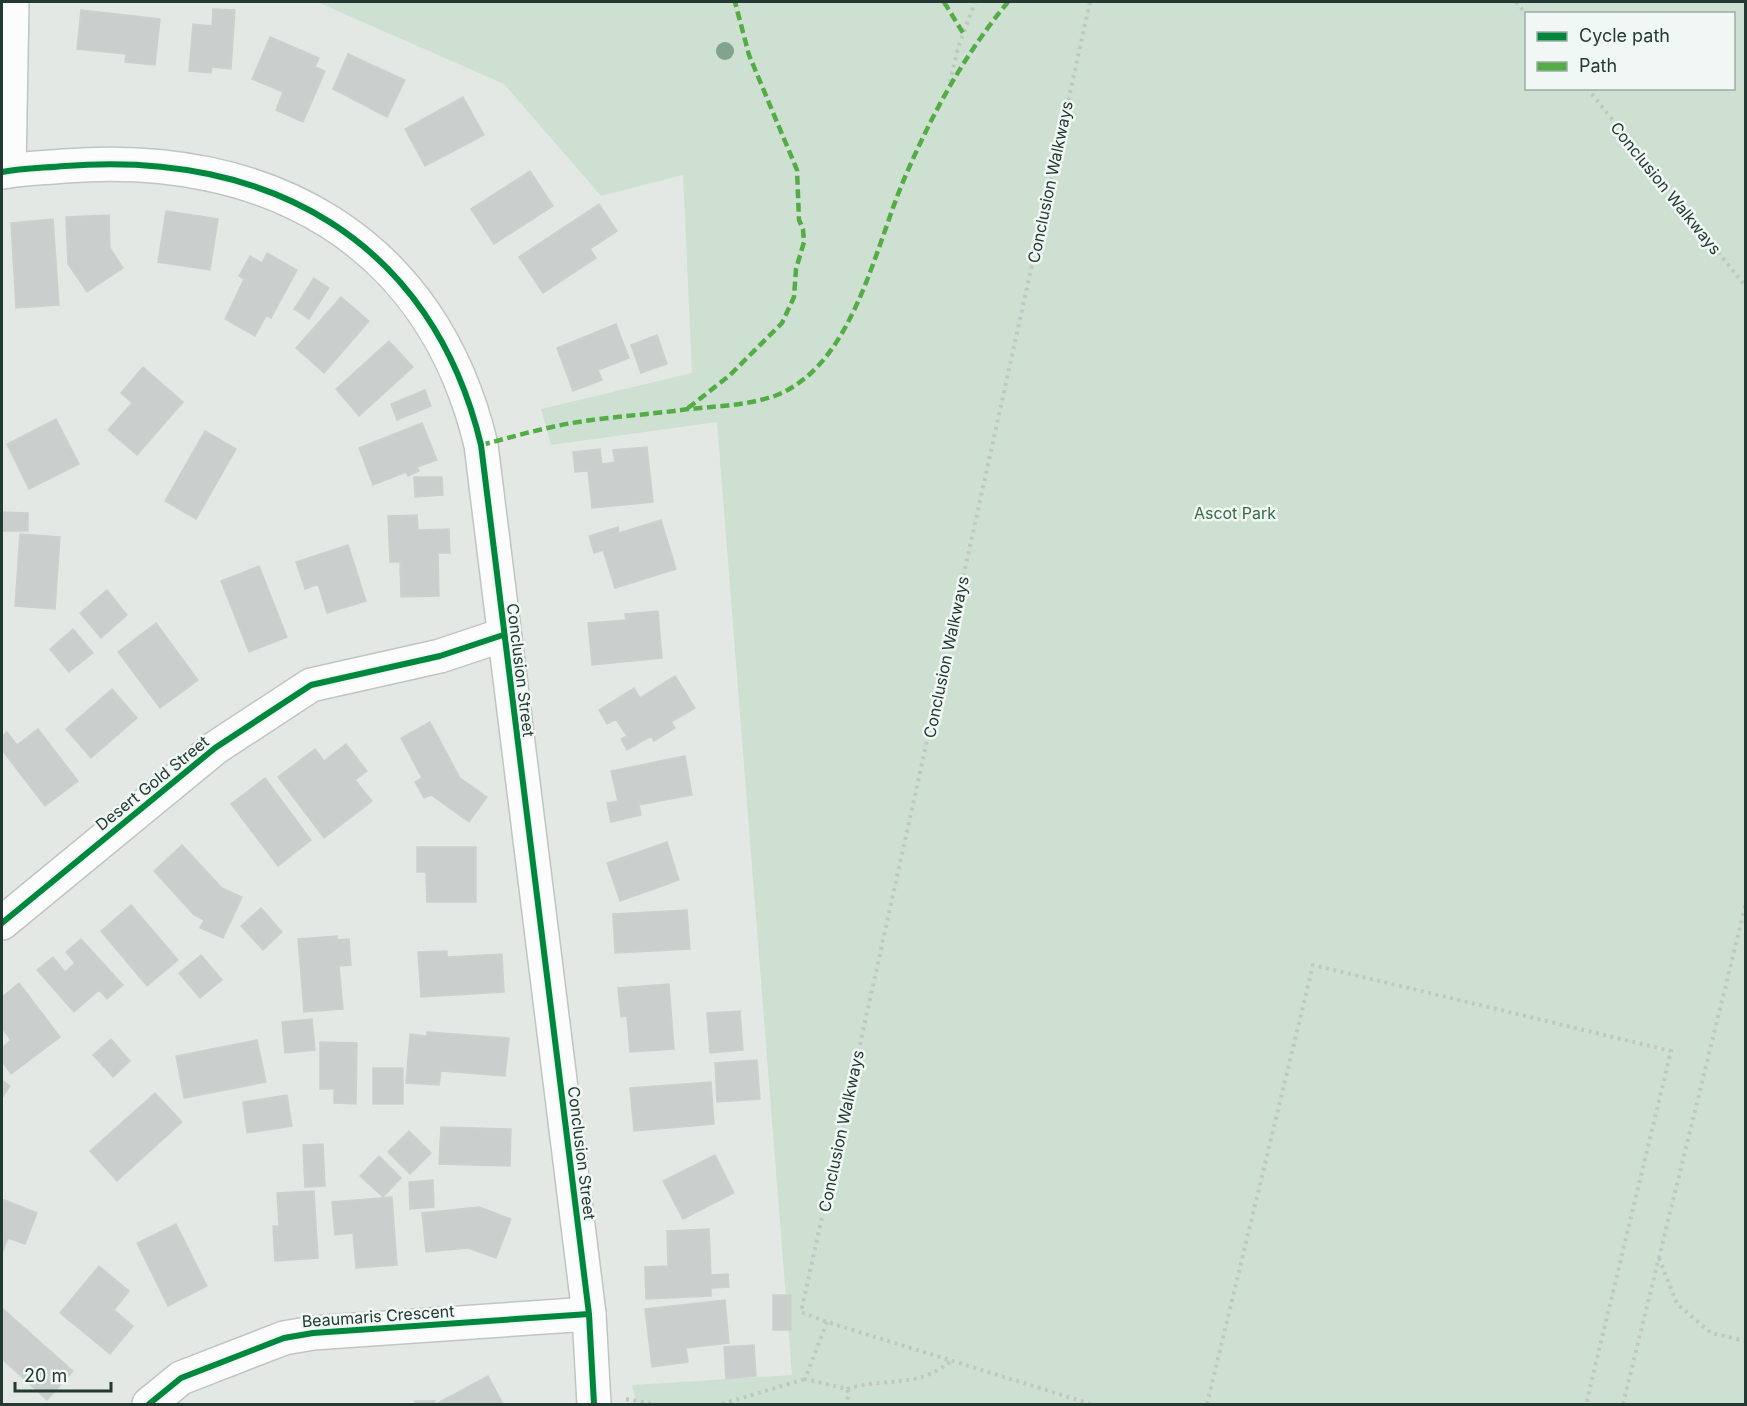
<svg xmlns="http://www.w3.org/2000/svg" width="1747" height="1406" font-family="Inter,sans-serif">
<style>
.green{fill:#cee0d2;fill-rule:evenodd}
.building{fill:#cacfcd;stroke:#ccd1ce;stroke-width:1.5}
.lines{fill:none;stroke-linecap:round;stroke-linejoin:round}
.street-casing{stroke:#c0c5c2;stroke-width:36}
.secondary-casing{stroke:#bfc5c2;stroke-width:36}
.path{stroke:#c0c8c4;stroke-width:4;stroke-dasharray:3 4.5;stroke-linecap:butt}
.street{stroke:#fbfcfb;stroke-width:33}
.secondary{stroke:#fbfcfb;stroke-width:33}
.quiet{stroke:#53ac45;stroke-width:4.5;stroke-dasharray:9 4.5;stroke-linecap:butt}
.cycleway-casing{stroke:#f1f7f4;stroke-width:10}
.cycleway{stroke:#00873e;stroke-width:6}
.tree{fill:#82a38d}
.labels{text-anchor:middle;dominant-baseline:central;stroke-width:5;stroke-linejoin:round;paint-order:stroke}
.street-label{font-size:16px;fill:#233932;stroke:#f1f7f4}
.park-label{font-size:16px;fill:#326b45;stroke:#f1f7f4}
</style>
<rect width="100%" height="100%" fill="#e3e8e5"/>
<path class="green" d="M317 2H1745V1404H637L632 1385 792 1375 717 422 551 445 541 409 692 373 683 175 601 196 504 84ZM1526 14H1734V88H1526Z"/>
<path class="building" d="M213 9 235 10 231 69 212 67 211 73 189 71 193 24 212 26Z
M81 10 160 19 155 65 125 62 126 54 77 49Z
M270 37 319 58 315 67 325 71 303 122 276 110 283 92 252 79Z
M348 54 405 80 387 117 333 89Z
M463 97 484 135 425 166 405 129Z
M530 171 553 206 494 244 471 209Z
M599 204 617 231 590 249 596 258 543 293 519 257Z
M166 211 218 219 210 270 158 262Z
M109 215 110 248 123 268 87 292 68 264 66 217Z
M53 219 59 305 16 308 11 223Z
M267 253 297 270 271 318 266 316 255 336 225 319 244 279 239 276 250 256 262 263Z
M314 278 329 288 309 319 294 309Z
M341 297 369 321 324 373 296 348Z
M616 324 629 358 598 370 602 380 573 391 557 348Z
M657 335 667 364 641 373 631 345Z
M389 341 413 367 359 416 336 389Z
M143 367 183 402 137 455 108 430 132 403 121 393Z
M425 390 431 406 397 420 391 404Z
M56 419 79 464 29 489 7 444Z
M422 423 437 460 417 467 419 471 408 476 406 472 373 485 359 448Z
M205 431 236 449 196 519 165 501Z
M647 447 653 502 592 508 588 471 575 472 573 452 600 449 602 464 615 462 613 450Z
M414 477H442L443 495 415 497Z
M2 512 28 513V531H2Z
M417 515 418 530 449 529 450 553H438L439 596 401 597 400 562H390L388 516Z
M661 520 676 569 615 588 603 550 594 553 589 536 618 527 619 533Z
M20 534 60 537 55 609 15 606Z
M348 545 366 601 327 613 318 584 305 589 296 562Z
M259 566 287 637 249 652 221 581Z
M107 590 127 615 101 638 80 613Z
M658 611 662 658 592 665 588 623 626 620 625 614Z
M156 623 198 680 160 708 118 652Z
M73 629 93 653 69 672 50 649Z
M675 676 695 708 671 722 675 728 654 741 651 736 627 750 621 739 627 736 616 719 607 724 599 710 634 688 640 698Z
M112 689 137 718 91 758 66 729Z
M430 722 460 778 487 797 469 822 431 795 424 798 415 782 422 778 401 738Z
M38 729 78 781 45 806 2 750V736L7 732 17 745Z
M346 744 367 771 355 780 372 801 324 838 278 777 315 749 324 761Z
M685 756 692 795 639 805 641 815 611 822 607 803 618 801 611 771Z
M265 778 311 840 278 866 231 804Z
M667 842 679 880 620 901 607 863Z
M182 845 222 888 242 897 223 938 200 928 204 920 194 915 154 871Z
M417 847H476V902H427L426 872H417Z
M131 905 178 960 147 986 101 931Z
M261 908 282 932 263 950 241 926Z
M687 910 690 949 615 953 613 914Z
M337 936V940L349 939 351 965 339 966 343 1009 304 1012 298 939Z
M81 939 123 985 107 999 99 990 74 1012 37 970 53 957 65 972 75 963 66 952Z
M447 951V957L502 954 504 992 421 997 418 952Z
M201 955 222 980 200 998 179 973Z
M19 983 60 1037 11 1074 2 1061V1048L11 1040 2 1028V997Z
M669 984 674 1049 630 1052 627 1016 621 1017 618 988Z
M740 1011 743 1050 710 1053 707 1013Z
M312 1019 315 1050 285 1053 282 1022Z
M427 1032 509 1038 505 1076 441 1071 439 1085 406 1083 410 1034 427 1036Z
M111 1039 130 1061 113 1077 93 1055Z
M257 1040 266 1082 184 1098 176 1056Z
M320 1042 357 1043 356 1104 334 1103V1089H320Z
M757 1060 760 1099 717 1102 715 1063Z
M373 1068H403V1104H373Z
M2 1080 10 1086 2 1098Z
M711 1082 714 1124 634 1131 630 1088Z
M155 1093 182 1122 117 1181 90 1151Z
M287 1095 292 1126 247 1133 243 1102Z
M441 1127 511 1129 510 1166 439 1164Z
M409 1131 431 1153 410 1174 388 1152Z
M323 1144 325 1186 305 1187 303 1145Z
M715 1155 734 1193 683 1219 663 1181Z
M379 1156 401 1178 383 1197 360 1176Z
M433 1180 434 1207 410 1209 409 1182Z
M314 1191 318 1258 275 1261 273 1226H279L277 1193Z
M392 1197 397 1265 356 1268 353 1233 335 1235 332 1202Z
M2 1199 37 1213 25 1244 8 1238 2 1254Z
M479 1207 511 1219 496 1258 468 1248 426 1252 422 1213Z
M176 1224 207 1286 168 1306 137 1243Z
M709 1229 711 1275 728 1274 729 1287 711 1288V1296L646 1299 645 1267 668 1266 667 1231Z
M99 1266 129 1291 114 1310 133 1326 110 1354 60 1313Z
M773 1295H791V1330H773Z
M725 1300 729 1343 686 1348 688 1362 652 1367 645 1309Z
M2 1308 73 1371 47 1400 2 1359Z
M754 1345 756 1376 726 1379 724 1347Z
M488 1376 503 1404H436Z
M415 1401H435V1404H415Z"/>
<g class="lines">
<g class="street-casing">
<path id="street" d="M9 171 12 2
M2 923 215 748 311 685 440 656 503 635
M149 1404 181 1378 284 1338 313 1333 589 1314"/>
</g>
<g class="secondary-casing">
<path id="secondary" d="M2 172C22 168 44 168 65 166 268 150 432 240 481 445L589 1314 594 1404"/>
</g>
<path class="path" d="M1090 2 801 1312 827 1322 1091 1404
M1516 2 1526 14
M950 82 958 48 975 2
M1587 88 1746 287
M1659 1258 1677 1304 1711 1333 1746 1341
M827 1322 805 1379 847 1389 849 1394 846 1404
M847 1389C885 1377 918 1389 951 1361
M626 1399 654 1404
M722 1404 805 1379
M1207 1404 1313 965 1671 1051 1586 1404
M1623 1404 1746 903"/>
<use href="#street" class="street"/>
<use href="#secondary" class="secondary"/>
<path class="quiet" d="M944 2 963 33
M688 408 729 376 782 323 794 297 796 269 804 242 803 229 799 220 797 170 749 55 735 2
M481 445C505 439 528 432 552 427 591 418 633 416 674 411 707 406 744 407 777 395 854 364 875 246 905 177 932 114 964 55 1008 2"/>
<g class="cycleway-casing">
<path id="cycleway" d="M2 172C22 168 44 168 65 166 268 150 432 240 481 445L589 1314 594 1404
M2 923 215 748 311 685 440 656 503 635
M149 1404 181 1378 284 1338 313 1333 589 1314"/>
</g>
<use href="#cycleway" class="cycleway"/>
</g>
<circle class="tree" cx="725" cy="51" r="9"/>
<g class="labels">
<g class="street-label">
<text transform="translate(1050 182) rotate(-78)">Conclusion Walkways</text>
<text transform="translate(1666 188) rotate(51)">Conclusion Walkways</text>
<text transform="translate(946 657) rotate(-78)">Conclusion Walkways</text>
<text transform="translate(521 670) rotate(83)">Conclusion Street</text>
<text transform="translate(152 783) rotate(-39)">Desert Gold Street</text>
<text transform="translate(841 1131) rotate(-78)">Conclusion Walkways</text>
<text transform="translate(582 1153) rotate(83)">Conclusion Street</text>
<text transform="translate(378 1316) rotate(-4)">Beaumaris Crescent</text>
</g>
<g class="park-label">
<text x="1235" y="513">Ascot Park</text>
</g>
</g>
<rect width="1747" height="1406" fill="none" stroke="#233932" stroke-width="6"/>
<rect x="1525" y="12" width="210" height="78" fill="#f1f7f4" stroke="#9faba6" stroke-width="1.5"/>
<rect x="1537" y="32" width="30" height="9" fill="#00873e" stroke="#9faba6" stroke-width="1.5"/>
<text x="1579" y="42" font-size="18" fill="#233932">Cycle path</text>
<rect x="1537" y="62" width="30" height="9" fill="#53ac45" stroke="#9faba6" stroke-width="1.5"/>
<text x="1579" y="72" font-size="18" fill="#233932">Path</text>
<path d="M15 1382v9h96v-9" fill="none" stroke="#233932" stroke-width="3"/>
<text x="24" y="1382" font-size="18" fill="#233932" stroke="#f1f7f4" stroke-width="4.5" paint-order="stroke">20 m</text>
</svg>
